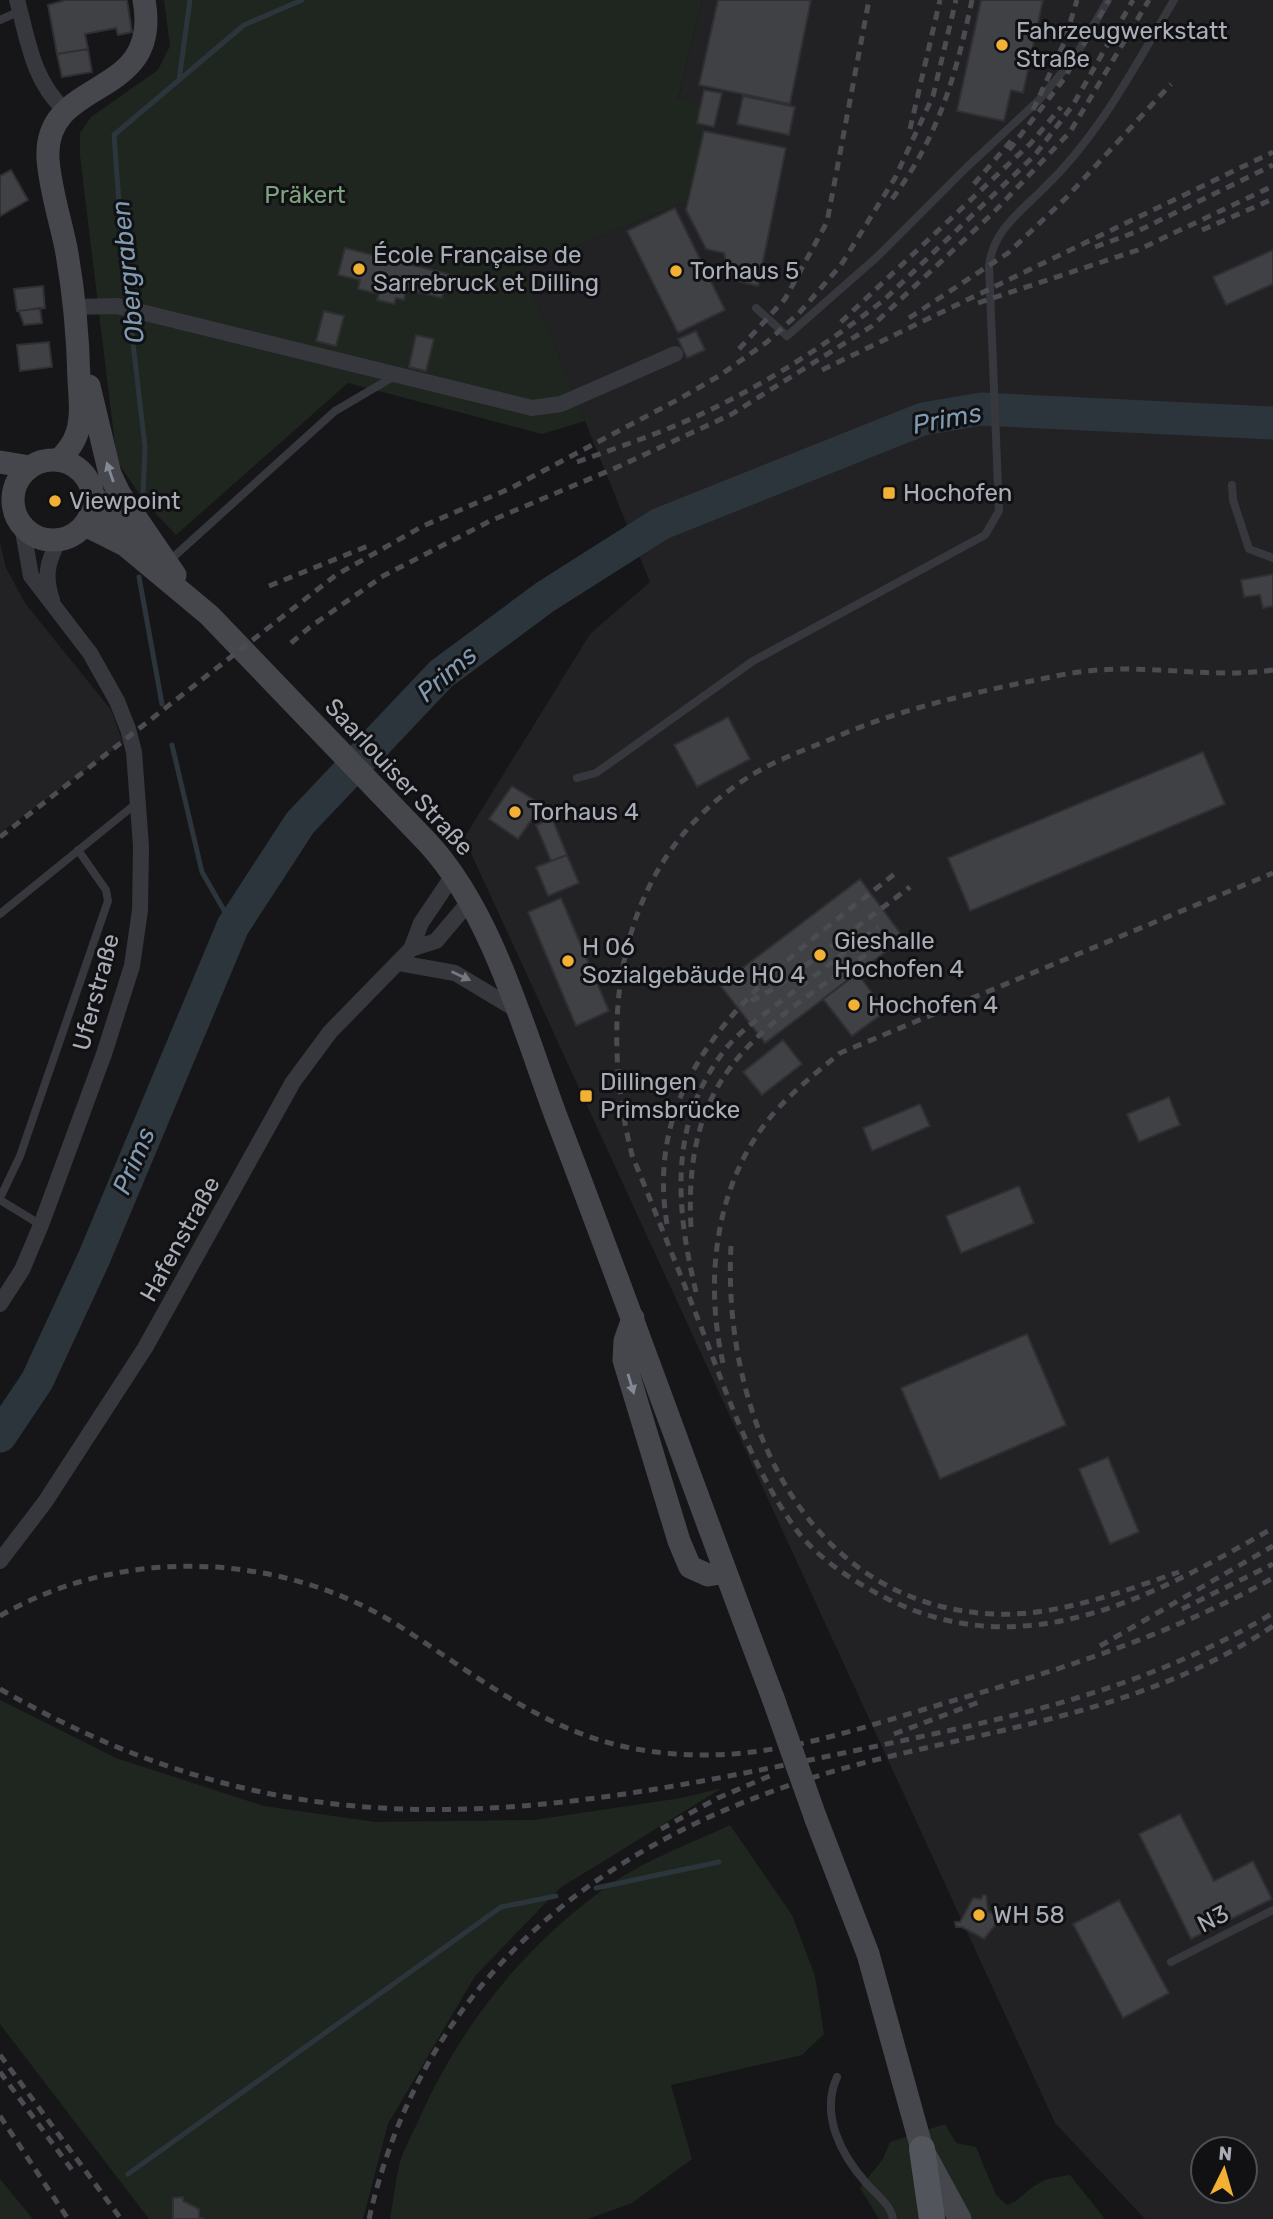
<svg xmlns="http://www.w3.org/2000/svg" width="1273" height="2219" font-family="Rubik,sans-serif">
<style>
.built{fill:#222225;fill-rule:evenodd}
.green{fill:#1e261f}
.lines{fill:none;stroke-linecap:round;stroke-linejoin:round}
.stream{stroke:#2c353c;stroke-width:5}
.river{stroke:#2c353c;stroke-width:33}
.building{fill:#404145;stroke:#303034;stroke-width:2}
.service{stroke:#37383d;stroke-width:8}
.minor{stroke:#37383d;stroke-width:16}
.secondary{stroke:#45474d;stroke-width:23}
.primary{stroke:#53555c;stroke-width:26}
.rail{stroke:#4a4c52;stroke-width:5;stroke-dasharray:9 7;stroke-linecap:butt}
.secondary-bridge{stroke:#45474d;stroke-width:23}
.oneway{fill:#858993}
.oneway2{fill:#757881}
.poi-dot{fill:#f2b134;stroke:#111113;stroke-width:2.5}
.labels{text-anchor:middle;dominant-baseline:central;stroke-width:6;stroke-linejoin:round;paint-order:stroke}
.poi-label{font-size:24px;fill:#a8adb8;stroke:#111113;text-anchor:start}
.park-label{font-size:24px;fill:#7fa381;stroke:#111113}
.street-label{font-size:24px;fill:#a8adb8;stroke:#111113}
.water-label{font-size:26px;font-style:italic;fill:#7f9bb3;stroke:#111113}
</style>
<rect width="100%" height="100%" fill="#161618"/>
<path class="built" d="M702 0H1273V2219H1145L1055 2123 464 838 590 634 650 582 523 268 687 201 710 107 678 100ZM1203 2149H1245V2191H1203Z
M0 543 6 568 25 603 111 710 123 743 0 833Z"/>
<path class="green" d="M164 0H702L678 99 710 107 687 201 523 268 585 421 542 434 348 383 176 535 144 501 117 461 80 156V133L91 117 158 70 170 46Z
M0 1700 116 1758 264 1806 375 1822 534 1820 681 1798 722 1788 560 1888 475 1976 388 2124 363 2219H149L0 2024Z
M730 1825 792 1915 815 1976 824 2034 802 2055 671 2085 692 2159 632 2203 588 2219H390C393 2202 395 2183 399 2166 403 2150 413 2133 420 2117 461 2026 521 1950 601 1891 640 1862 687 1845 730 1825Z
M945 2124 956 2143 976 2147 996 2195 1007 2205C1020 2201 1024 2192 1036 2185 1046 2178 1058 2177 1070 2175L1105 2219H879L860 2188 883 2159 890 2142Z
M0 2179 33 2219H0Z"/>
<g class="lines">
<path class="stream" d="M179 80 190 0
M143 494 145 447 123 257 114 135 244 25 302 0
M139 577 162 704
M172 745 202 872 233 926
M596 1888 719 1862
M128 2174 501 1907 556 1896"/>
<path class="river" d="M0 1436 37 1381 94 1258 233 926 300 823 441 674 545 597 660 524 923 419 981 409 1273 423"/>
</g>
<path class="building" d="M66 0H127L132 32 118 35 116 28 85 34 88 49 57 54 48 5Z
M718 0H811L790 104 699 85Z
M981 0H1043L1023 93 1011 90 1004 121 957 111Z
M88 49 92 72 62 77 57 54Z
M704 90 722 93 714 127 697 123Z
M743 96 795 107 789 135 737 124Z
M704 131 786 148 758 286 729 279 724 253 706 249 686 210Z
M11 170 28 200 0 216V176Z
M675 208 725 310 678 333 627 231Z
M345 248 448 274 442 298 406 289 404 300 396 298 394 304 377 300 379 294 358 289 360 280 338 275Z
M1273 250V284L1226 305 1213 277Z
M43 286 45 308 17 311 14 289Z
M40 308 42 323 24 325 19 311Z
M324 311 344 316 336 346 316 341Z
M696 331 705 350 687 358 678 339Z
M416 335 434 339 426 371 409 367Z
M49 342 52 367 20 371 17 345Z
M1273 574V606L1263 608 1260 595 1244 597 1241 580Z
M728 717 750 759 697 787 674 745Z
M1203 752 1225 804 970 911 948 858Z
M512 786 542 805 518 839 489 819Z
M552 818 567 855 551 861 536 825Z
M567 855 579 883 548 896 536 867Z
M860 879 904 938 765 1043 720 985Z
M561 898 609 1011 576 1026 528 912Z
M857 973 886 1011 852 1036 823 999Z
M783 1040 802 1064 762 1095 743 1072Z
M1169 1097 1180 1125 1139 1142 1127 1114Z
M920 1104 930 1126 872 1151 863 1128Z
M1019 1186 1034 1223 961 1253 946 1216Z
M1027 1334 1066 1425 940 1479 901 1388Z
M1108 1457 1139 1532 1110 1544 1079 1469Z
M1180 1814 1214 1881 1253 1861 1272 1899 1191 1939 1139 1834Z
M983 1895H986L988 1911 1001 1918 984 1939 962 1927H956L955 1922H960L973 1898 981 1899Z
M1119 1900 1169 1993 1123 2018 1073 1924Z
M183 2197V2201L199 2209V2217L204 2219H173V2198Z"/>
<g class="lines">
<path class="service" d="M0 20 20 11
M756 308 787 336 877 257 967 167 1038 101 1075 57 1108 0
M1232 485 1233 500 1249 549 1273 558
M169 561 335 411 393 377
M577 778 596 773 753 661 985 535 999 511 989 266C993 231 1019 213 1043 189 1099 136 1135 66 1174 0
M0 914 138 802
M0 1198 20 1156 108 901 106 890 78 850
M0 1200 41 1225
M1171 1962 1273 1910
M837 2077C820 2115 841 2155 867 2184 876 2194 891 2205 893 2219"/>
<path class="minor" d="M17 0C28 40 33 82 65 110
M74 307 117 306 532 408 561 404 675 354
M52 600C44 577 47 562 59 540
M411 949 436 941 469 902
M399 963 455 973 515 1009
M0 1304 22 1270 41 1225 104 1054 132 966 140 910 141 846 134 752 128 729 117 701 90 653 31 576 22 526
M0 1561 45 1502 145 1348 293 1082 330 1032 411 949 421 923 454 874"/>
<path class="secondary" d="M89 386 110 474 119 493 175 575
M13 500a40 40 0 1 1 80 0a40 40 0 1 1-80 0Z
M60 460C65 453 72 446 75 438 83 421 80 399 79 380 78 336 74 292 66 248 60 219 50 188 48 159 43 75 163 102 144 0
M0 462 30 467
M94 497 139 542
M85 525 125 545 209 615 428 843C492 912 524 1031 557 1119 631 1311 700 1506 773 1698
M633 1318 625 1341 624 1360 679 1541 690 1567 708 1575 725 1572
M816 1819 868 1954 922 2149 960 2219"/>
<path class="primary" d="M922 2149 932 2219"/>
<path class="rail" d="M1033 110 1064 43 1077 0
M910 129 940 0
M1009 150 1064 79 1109 0
M974 184 1011 141
M892 199C939 136 956 75 972 0
M1202 230 1273 199
M1095 247 1136 232 1273 165
M978 303 1138 250 1273 186
M909 318 1008 253 1066 198 1171 84
M841 322 1031 143 1061 107
M739 349 785 299 827 222 869 0
M822 370 1273 152
M577 462C616 448 655 435 693 418 761 387 827 345 885 299L1035 155 1073 105 1133 0
M269 586 368 546
M291 643 310 627 383 576 490 521 620 466 732 414 872 326 994 212 1070 132 1149 0
M1273 670C1211 679 1150 664 1088 671 1066 673 1043 679 1021 683 959 696 901 710 843 734 811 748 776 759 747 778 617 861 597 1016 632 1155 657 1216 681 1276 705 1337 730 1403 754 1470 795 1528 816 1557 851 1580 882 1596 1021 1669 1151 1598 1273 1528
M0 837 336 575 423 526 511 488 679 399 719 376 767 342 800 312 841 265 895 178 933 96 956 0
M751 1001 777 987 910 887
M667 1224C639 1057 783 963 897 872
M691 1227C682 1061 770 1026 887 939
M731 1246C722 1411 803 1605 993 1614 1056 1617 1121 1592 1179 1572
M696 1292C676 1209 668 1124 724 1051 738 1032 761 1017 780 1002 813 977 845 952 878 927
M723 1363C704 1279 715 1182 773 1114 793 1091 817 1072 840 1053L1273 873
M1182 1609 1273 1564
M0 1616C120 1546 278 1551 396 1624 474 1673 542 1732 636 1749 748 1769 837 1735 942 1704 1056 1671 1169 1636 1273 1578
M1100 1646 1273 1546
M0 1689C301 1862 536 1817 858 1750 1005 1719 1142 1692 1273 1613
M894 1734 982 1701
M661 1829 718 1798 772 1775
M0 2055 121 2219
M0 2072 75 2174
M0 2116 68 2219
M369 2219C429 1955 633 1819 883 1758 1018 1725 1154 1706 1273 1626"/>
<path class="secondary-bridge" d="M773 1698 816 1819"/>
</g>
<defs><path id="oneway-solid" d="M-6-.8H1V-3.2L6.5 0L1 3.2V.8H-6Z" transform="scale(1.75)"/></defs>
<g class="oneway">
<use href="#oneway-solid" transform="translate(110 472) rotate(-109)"/>
<use href="#oneway-solid" transform="translate(631 1384) rotate(73)"/>
</g>
<use class="oneway2" href="#oneway-solid" transform="translate(461 976) rotate(25)"/>
<g class="poi-dot">
<circle cx="1002" cy="45" r="7"/>
<circle cx="359" cy="269" r="7"/>
<circle cx="676" cy="271" r="7"/>
<rect x="882" y="486" width="14" height="14" rx="3.5"/>
<circle cx="55" cy="501" r="7"/>
<circle cx="515" cy="812" r="7"/>
<circle cx="820" cy="955" r="7"/>
<circle cx="568" cy="961" r="7"/>
<circle cx="854" cy="1005" r="7"/>
<rect x="579" y="1089" width="14" height="14" rx="3.5"/>
<circle cx="979" cy="1915" r="7"/>
</g>
<g class="labels">
<g class="poi-label">
<text x="1016" y="31">Fahrzeugwerkstatt<tspan x="1016" dy="28">Straße</tspan></text>
<text x="373" y="255">École Française de<tspan x="373" dy="28">Sarrebruck et Dilling</tspan></text>
<text x="690" y="271">Torhaus 5</text>
<text x="903" y="493">Hochofen</text>
<text x="69" y="501">Viewpoint</text>
<text x="529" y="812">Torhaus 4</text>
<text x="834" y="941">Gieshalle<tspan x="834" dy="28">Hochofen 4</tspan></text>
<text x="582" y="947">H 06<tspan x="582" dy="28">Sozialgebäude HO 4</tspan></text>
<text x="868" y="1005">Hochofen 4</text>
<text x="600" y="1082">Dillingen<tspan x="600" dy="28">Primsbrücke</tspan></text>
<text x="993" y="1915">WH 58</text>
</g>
<g class="park-label">
<text x="305" y="195">Präkert</text>
</g>
<g class="street-label">
<text transform="translate(399 777) rotate(47)">Saarlouiser Straße</text>
<text transform="translate(96 992) rotate(-75)">Uferstraße</text>
<text transform="translate(180 1239) rotate(-61)">Hafenstraße</text>
<text transform="translate(1213 1919) rotate(-27)">N3</text>
</g>
<g class="water-label">
<text transform="translate(128 272) rotate(-96)">Obergraben</text>
<text transform="translate(947 419) rotate(-11)">Prims</text>
<text transform="translate(447 674) rotate(-41)">Prims</text>
<text transform="translate(134 1161) rotate(-67)">Prims</text>
</g>
</g>
<g transform="translate(1224 2170) rotate(5)"><circle r="33" fill="#111113" stroke="#4d4f55" stroke-width="2"/>
<path d="M0-5L12 26L0 18L-12 26Z" fill="#f2b134"/>
<text y="-10" font-size="19" font-weight="bold" text-anchor="middle" fill="#a8adb8">N</text>
</g>
</svg>
